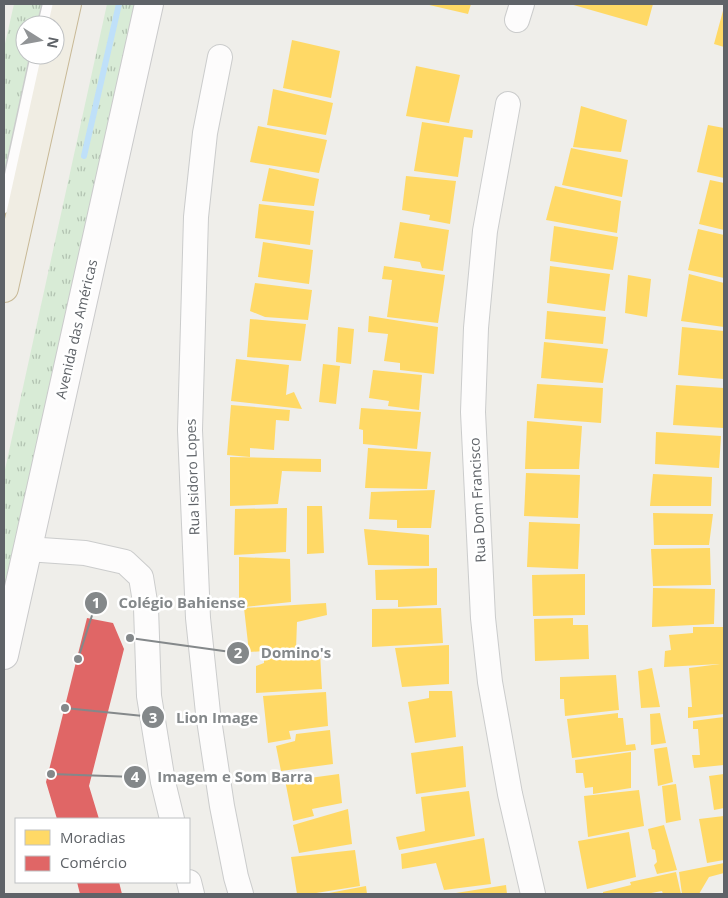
<svg xmlns="http://www.w3.org/2000/svg" width="728" height="898" font-family="'Open Sans',sans-serif">
<style>
.grass{fill:url(#grass-tufts)}
.homes{fill:#ffd966}
.shops{fill:#e06666}
.lines{fill:none;stroke-linecap:round;stroke-linejoin:round}
.stream{stroke:#bfe0f9;stroke-width:6}
.lane-casing{stroke:#cbcccc;stroke-width:15}
.street-casing{stroke:#cbcccc;stroke-width:26}
.secondary-casing{stroke:#cacacb;stroke-width:30}
.highway-casing{stroke:#c8b996;stroke-width:30}
.lane{stroke:#fdfcfc;stroke-width:12}
.street{stroke:#fdfcfc;stroke-width:24}
.secondary{stroke:#fdfcfc;stroke-width:28}
.highway{stroke:#f0ede3;stroke-width:28}
.labels{text-anchor:middle;dominant-baseline:central;stroke-width:5;stroke-linejoin:round;paint-order:stroke}
.street-label{font-size:14px;fill:#5f6368;stroke:#fff}
.leader{fill:none;stroke:#84888a;stroke-width:2}
.callout-dot{fill:#84888a;stroke:#fff;stroke-width:2}
.mark-label{font-size:15px;text-anchor:middle;font-weight:bold;fill:#fff}
.callout-label{font-size:15px;text-anchor:middle;font-weight:bold;fill:#84888a;stroke:#fff;stroke-width:5;stroke-linejoin:round;paint-order:stroke}
</style>
<defs>
<pattern id="grass-tufts" width="24" height="20" patternUnits="userSpaceOnUse" patternTransform="scale(1.25)"><rect width="24" height="20" fill="#d8ebd6"/><path d="M3 7l-1-3M5 7V3M7 7l1-3M15 17l-1-3M17 17v-4M19 17l1-3" fill="none" stroke="#b2c2b1"/></pattern>
</defs>
<rect width="100%" height="100%" fill="#efeeea"/>
<path class="grass" d="M14 4H45L40 25H25V55H34L4 191V48Z
M107 4H139L4 611V474Z"/>
<path class="homes" d="M425 4H471L468 14Z
M570 4H653L647 26Z
M724 7V47L714 44Z
M292 40 340 51 331 98 283 88Z
M416 66 460 75 449 123 406 116Z
M273 89 333 103 326 135 267 125Z
M581 106 627 120 621 152 573 147Z
M422 122 473 130 472 138 464 137 458 177 414 171Z
M708 125 724 128V178L697 172Z
M258 126 327 140 319 173 250 162Z
M571 148 628 160 622 197 562 185Z
M269 168 319 179 314 206 262 201Z
M406 176 456 181 450 224 429 220 430 215 402 210Z
M710 180 724 183V230L699 224Z
M555 186 621 201 617 233 546 220Z
M259 204 314 211 310 245 255 238Z
M400 222 449 230 443 271 422 268 420 262 394 258Z
M554 226 618 237 613 270 550 261Z
M698 229 724 235V278L688 270Z
M263 242 313 250 309 284 258 277Z
M384 266 445 275 438 323 387 317 392 280 382 279Z
M550 266 610 274 605 311 547 303Z
M689 274 724 283V327L681 321Z
M628 275 651 279 647 317 625 313Z
M255 283 312 290 308 320 265 317 250 311Z
M547 311 606 317 603 344 545 339Z
M369 316 438 327 434 374 400 370V363L384 361 388 334 368 332Z
M250 319 306 324 301 361 247 357Z
M338 327 354 329 351 364 336 362Z
M682 327 724 331V379L678 375Z
M544 342 608 349 603 383 541 378Z
M236 359 289 365 286 395 294 392 302 409 231 401Z
M323 364 340 366 336 404 319 402Z
M373 370 422 375 419 410 388 406 389 401 369 398Z
M537 384 603 388 601 423 534 418Z
M676 385 724 388V428L673 425Z
M231 405 290 410 289 421 276 420 274 450 250 448V457L227 455Z
M361 408 421 412 417 449 363 444V430L359 429Z
M527 421 582 426 579 469H525Z
M656 432 721 436 719 468 655 464Z
M368 448 431 452 427 489 365 488Z
M230 457 321 459V472L282 471 278 504 230 506Z
M526 473 580 475 578 518 524 516Z
M653 474 712 477 711 506H650Z
M435 490 431 528H397V520L369 519 371 492Z
M307 506H322L324 553 307 554Z
M287 508 286 552 234 555 235 509Z
M653 513 713 514 709 545H654Z
M529 522 580 524 578 569 527 567Z
M364 529 429 535V566L368 565Z
M710 548 711 585 653 586 651 549Z
M239 557 290 559 291 602 245 607V598H239Z
M437 568V605L398 607V600H376L375 570Z
M585 574V615L533 616 532 575Z
M653 588 715 589 714 624 652 627Z
M326 603 327 615 297 622 296 649 249 652 244 608Z
M441 608 443 643 372 647V609Z
M573 618V625H588L589 659 535 661 534 619Z
M693 627H724V714L688 718V707H692L689 668 720 664 664 667 665 651 671 650 669 635 693 633Z
M449 645V684L402 687 395 648Z
M320 653 322 689 256 693V666L264 663V654Z
M652 668 660 707 641 708 638 671Z
M616 675 619 710 565 716 564 699H560V677Z
M429 691H452L456 737 415 743 408 702 429 698Z
M326 692 328 726 289 731 291 739 268 743 263 696Z
M618 713V718H623L626 745 635 744 636 750 572 758 567 719Z
M660 713 666 743 651 745 650 714Z
M724 717V765L694 768 692 755H700L698 729H693V721Z
M330 730 333 764 281 771 276 746 295 741 296 734Z
M463 746 466 787 416 794 411 753Z
M667 747 673 782 658 786 654 749Z
M631 752V788L593 794V787L585 788 583 773H576L575 760Z
M300 772 302 779 339 774 342 803 312 809 314 816 293 821 284 775Z
M724 774V808L714 810 709 776Z
M676 784 681 820 666 823 662 786Z
M639 790 644 826 588 837 584 796Z
M469 791 475 836 399 850 396 837 425 831 421 797Z
M348 809 352 844 299 853 293 825Z
M724 816V860L707 863 699 819Z
M664 825 677 870 657 874 654 865 657 862 655 850 652 849 648 829Z
M629 832 636 877 587 889 578 841Z
M484 838 491 884 444 890 436 863 402 869 401 854Z
M355 850 360 886 310 894H297L291 857Z
M724 863V873L709 877 699 894H682L679 872Z
M676 872 681 894H663L662 891 646 894H603V892L631 885 630 882Z
M506 885 507 894H457L456 893Z
M366 886 367 894H330L329 893Z"/>
<path class="shops" d="M87 618 113 623 124 649 89 786 99 819H57L46 782Z
M77 882H119L122 894H80Z"/>
<g class="lines">
<path class="stream" d="M84 156 119 4"/>
<g class="lane-casing">
<path id="lane" d="M44 25 49 4
M4 207 37 55"/>
</g>
<g class="street-casing">
<path id="street" d="M517 20 522 4
M220 57 205 133 196 217 190 430 198 618 208 713 222 806 236 877 241 894
M508 104 485 231 476 328 473 412 483 618 490 682 510 794 533 894
M27 549 85 553 125 562 141 577 146 608 149 696 163 782 172 819
M189 882 192 894"/>
</g>
<g class="secondary-casing">
<path id="secondary" d="M4 655 149 4"/>
</g>
<g class="highway-casing">
<path id="highway" d="M4 288 67 4"/>
</g>
<use href="#lane" class="lane"/>
<use href="#street" class="street"/>
<use href="#secondary" class="secondary"/>
<use href="#highway" class="highway"/>
</g>
<g class="labels">
<g class="street-label">
<text transform="translate(76 329) rotate(-77)">Avenida das Américas</text>
<text transform="translate(192 477) rotate(-92)">Rua Isidoro Lopes</text>
<text transform="translate(477 500) rotate(-93)">Rua Dom Francisco</text>
</g>
</g>
<path class="leader" d="M78 659L96 603M130 638L238 653M65 708L153 717M51 774L135 777"/>
<g class="callout-dot">
<circle cx="78" cy="659" r="5"/>
<circle cx="130" cy="638" r="5"/>
<circle cx="65" cy="708" r="5"/>
<circle cx="51" cy="774" r="5"/>
<circle cx="96" cy="603" r="12"/>
<circle cx="238" cy="653" r="12"/>
<circle cx="153" cy="717" r="12"/>
<circle cx="135" cy="777" r="12"/>
</g>
<g class="mark-label">
<text x="96" y="608">1</text>
<text x="238" y="658">2</text>
<text x="153" y="723">3</text>
<text x="135" y="782">4</text>
</g>
<g class="callout-label">
<text x="182" y="608">Colégio Bahiense</text>
<text x="296" y="658">Domino's</text>
<text x="217" y="723">Lion Image</text>
<text x="235" y="782">Imagem e Som Barra</text>
</g>
<rect width="728" height="898" fill="none" stroke="#5f6368" stroke-width="10"/>
<rect x="15" y="818" width="175" height="65" fill="#ffffff" stroke="#bfc1c3"/>
<rect x="25" y="830" width="25" height="15" fill="#ffd966" stroke="#bfc1c3"/>
<text x="60" y="843" font-size="15" fill="#5f6368">Moradias</text>
<rect x="25" y="856" width="25" height="15" fill="#e06666" stroke="#bfc1c3"/>
<text x="60" y="868" font-size="15" fill="#5f6368">Comércio</text>
<g transform="translate(40 40) rotate(101)"><circle r="24" fill="#ffffff" stroke="#bfc1c3"/>
<path d="M0-4L9 19L0 12L-9 19Z" fill="#919496"/>
<text y="-8" font-size="14" font-weight="bold" text-anchor="middle" fill="#5f6368">N</text>
</g>
</svg>
